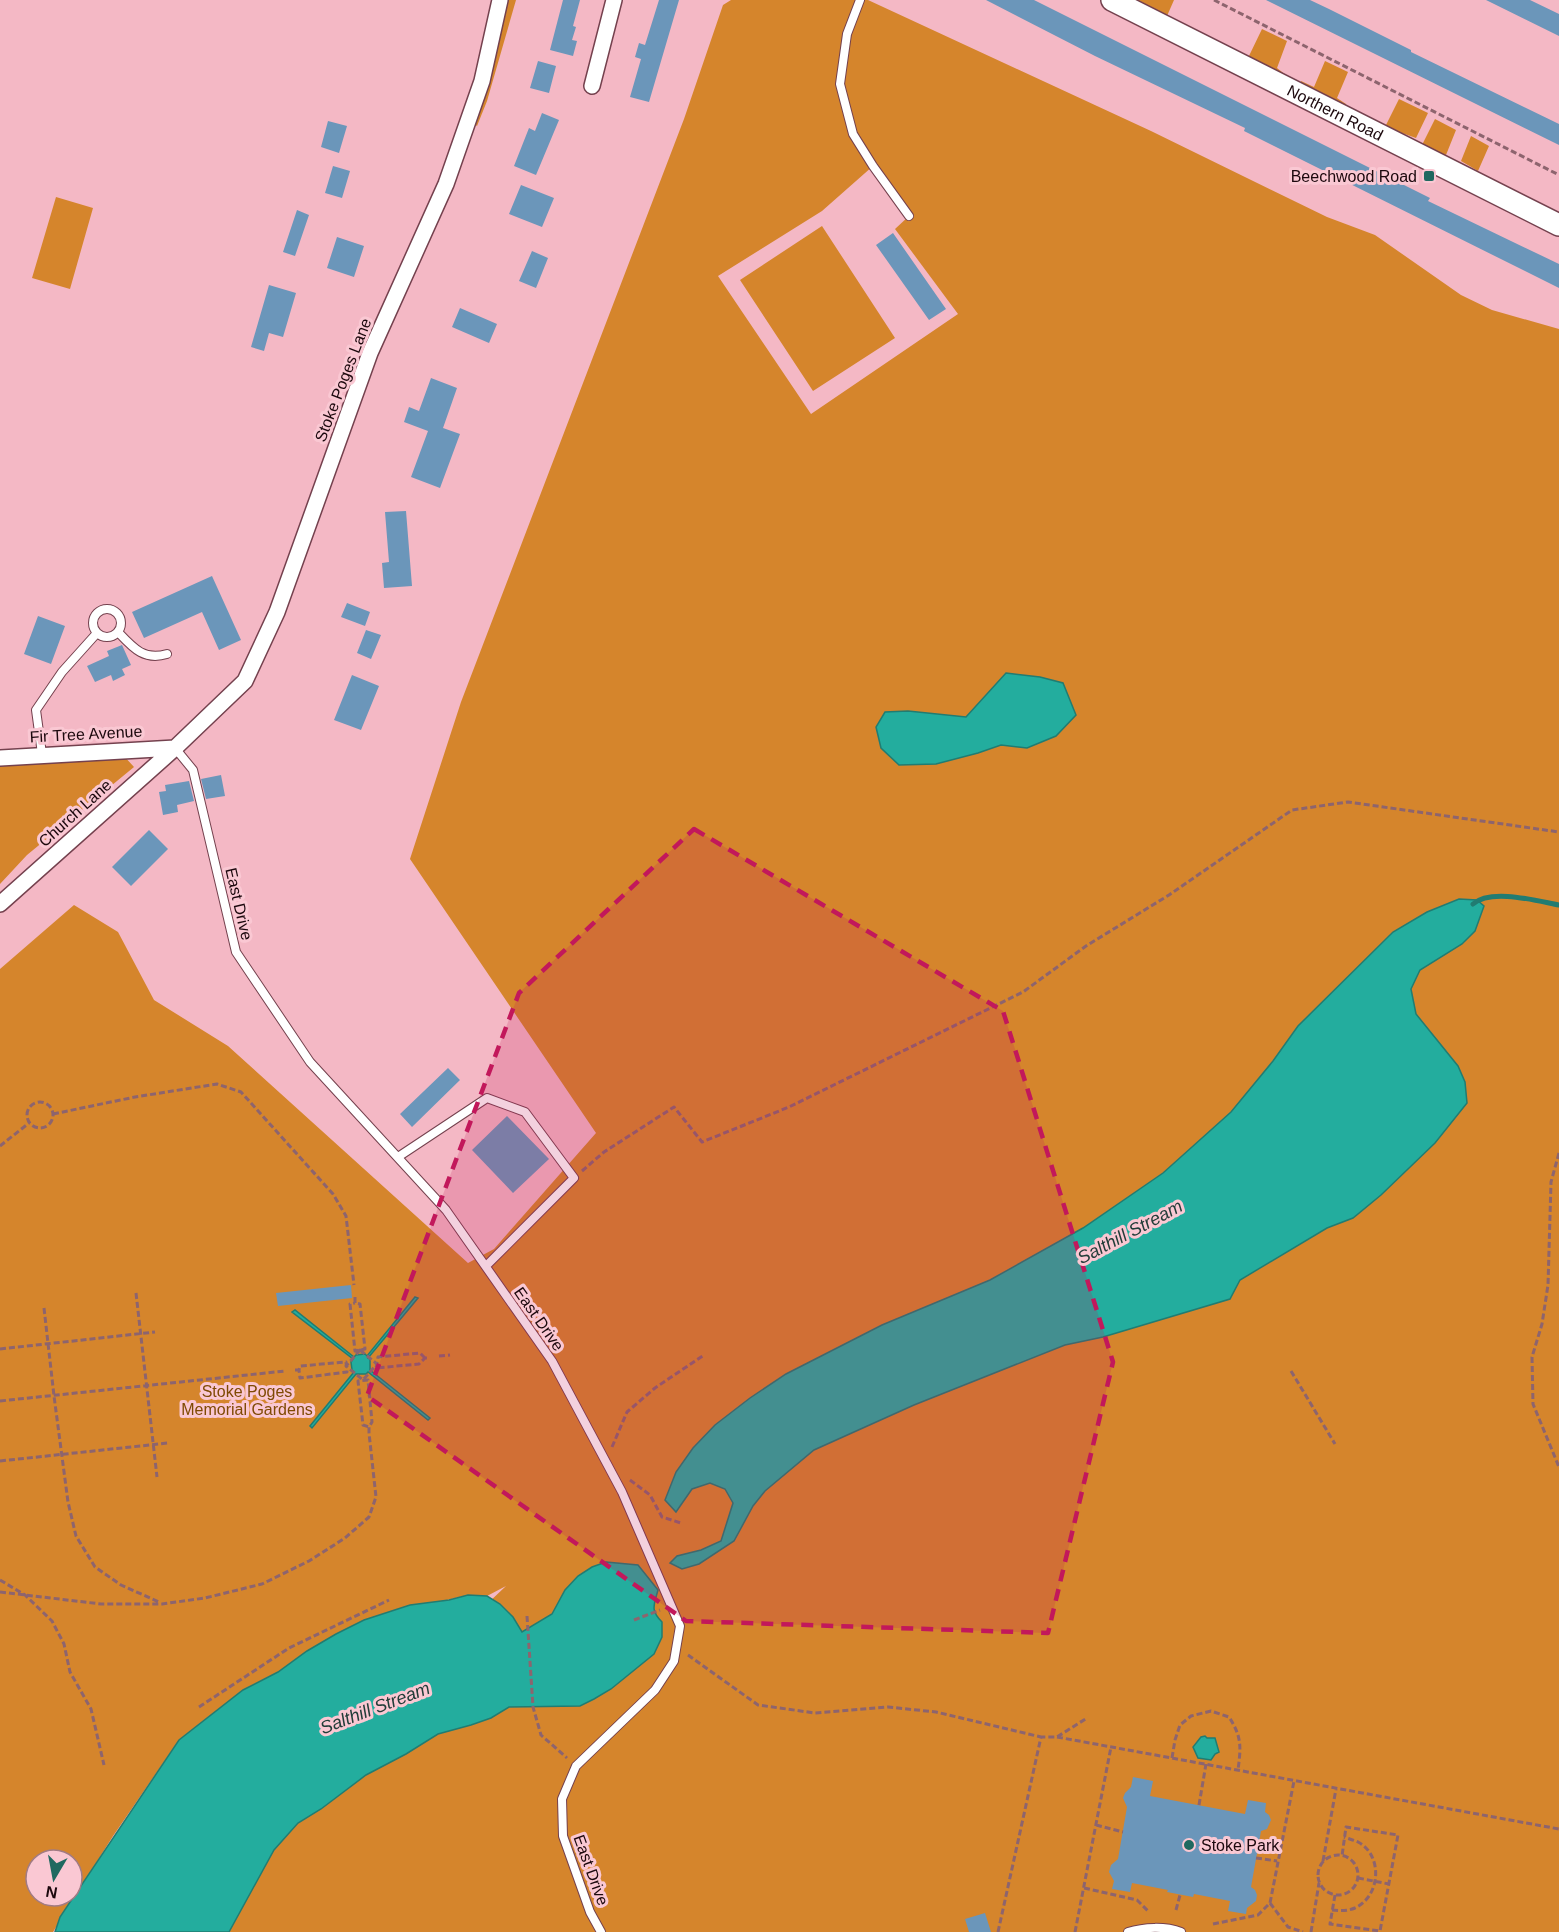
<svg xmlns="http://www.w3.org/2000/svg" width="1559" height="1932" font-family="Arial,sans-serif">
<style>
.green{fill:#d5852c;fill-rule:evenodd}
.water{fill:#23ad9e;stroke:#217c72;stroke-width:1.5}
.lines{fill:none;stroke-linecap:round;stroke-linejoin:round}
.stream{stroke:#217c72;stroke-width:5}
.building{fill:#6b96ba}
.lane-casing{stroke:#74414e;stroke-width:10}
.street-casing{stroke:#74414e;stroke-width:18}
.secondary-casing{stroke:#74414e;stroke-width:24}
.path{stroke:#8d646e;stroke-width:3;stroke-dasharray:6 3;stroke-linecap:butt}
.lane{stroke:#fff;stroke-width:8}
.street{stroke:#fff;stroke-width:15}
.secondary{stroke:#fff;stroke-width:21}
.marked{fill:#c2185b;fill-opacity:0.2;stroke:#c2185b;stroke-width:4.5;stroke-dasharray:12 8;stroke-linejoin:round}
.poi-dot{fill:#206960;stroke:#fac8d3;stroke-width:2}
.labels{text-anchor:middle;dominant-baseline:central;stroke-width:6;stroke-linejoin:round;paint-order:stroke}
.street-label{font-size:16px;fill:#1c080d;stroke:#fac8d3}
.poi-label{font-size:16px;fill:#1c080d;stroke:#fac8d3;text-anchor:end}
.park-label{font-size:16px;fill:#7f4903;stroke:#fac8d3}
.water-label{font-size:18px;font-style:italic;fill:#223d39;stroke:#fac8d3}
</style>
<rect width="100%" height="100%" fill="#f4b8c5"/>
<path class="green" d="M501 0H516L487 101 477 126 471 122Z
M731 0H868L1151 131 1327 217 1375 235 1461 295 1492 310 1559 329V1932H166L258 1821 506 1586 487 1596 468 1595 364 1620 307 1651 278 1672 243 1690 179 1740 113 1836 53 1932H0V969L74 905 118 932 154 1000 228 1046 468 1263 494 1249 596 1133 410 859 461 702 684 119 723 5ZM873 166 909 216 895 229 958 314 811 414 718 276 822 211ZM36 1860H72V1896H36Z
M1131 0H1174L1167 16Z
M1262 29 1287 41 1277 68 1287 76V78L1248 58Z
M1325 61 1348 72 1337 98 1346 104 1347 108 1300 86 1301 81 1314 87Z
M1399 99 1428 113 1416 138 1385 127Z
M1435 119 1456 130 1446 155 1422 145Z
M1471 136 1489 146 1478 171 1461 161Z
M56 197 93 208 70 289 32 278Z
M822 226 895 338 813 391 740 280Z
M123 755 134 767 27 855 0 884V762Z"/>
<path class="water" d="M1006 673 1040 677 1063 683 1076 715 1056 736 1027 748 1001 745 978 753 936 764 899 765 881 748 876 727 885 712 908 711 966 717Z
M1459 899 1477 900 1484 906 1475 931 1462 944 1420 970 1411 989 1416 1014 1458 1066 1465 1082 1467 1103 1435 1143 1381 1195 1353 1218 1327 1228 1240 1280 1230 1299 1103 1337 1065 1345 914 1405 814 1450 765 1491 753 1506 734 1541 699 1564 682 1569 670 1563 677 1556 701 1550 721 1541 733 1503 725 1489 710 1483 692 1489 676 1512 665 1500 676 1472 693 1448 715 1425 750 1398 786 1374 882 1325 990 1280 1083 1228 1163 1173 1231 1112 1273 1061 1298 1026 1393 932 1427 912Z
M415 1297 418 1298 368 1358 370 1359V1370L430 1418 428 1420 368 1372 366 1374H356L312 1428 310 1426 354 1372 352 1370 351 1362 353 1359 292 1312 295 1310 354 1357 356 1355 365 1354 367 1356Z
M606 1562 638 1565 658 1590C654 1605 650 1610 662 1622V1637L654 1654 611 1689 594 1699 580 1706 509 1707 491 1718 471 1725 438 1734 406 1754 366 1775 321 1809 298 1823 274 1850 229 1932H55L60 1917 179 1740 243 1690 278 1672 307 1651 336 1634 364 1620 410 1605 449 1600 468 1595 487 1596 500 1604 513 1617 522 1632 552 1614 565 1590 578 1576 592 1567Z
M1205 1736 1207 1738H1215L1219 1752 1215 1754 1211 1760 1198 1758 1193 1747 1201 1737Z"/>
<g class="lines">
<path class="stream" d="M1473 904C1491 888 1537 901 1559 905"/>
</g>
<path class="building" d="M563 0H580L573 26 576 27 572 40 577 41 573 56 550 50Z
M659 0H679L649 102 630 97 641 59 635 57 639 43 645 45Z
M986 0H1034L1430 198 1428 201 1559 264V288L1244 131 1245 128 1095 56Z
M1266 0H1310L1329 9 1411 50V52L1559 124V145Z
M1486 0H1530L1559 14V36Z
M538 61 556 66 549 93 530 88Z
M542 113 559 120 536 175 514 166 529 128 535 131Z
M328 121 347 126 339 153 321 147Z
M333 166 350 171 342 198 325 193Z
M521 185 554 198 542 227 509 214Z
M297 210 309 215 295 256 283 252Z
M893 233 946 309 929 320 876 245Z
M337 237 364 246 354 277 327 268Z
M532 251 548 258 536 288 519 281Z
M269 285 296 293 283 337 269 333 264 351 251 347Z
M460 308 497 324 489 343 452 327Z
M431 378 457 388 443 428 460 434 440 488 411 477 428 431 404 422 409 407 419 411Z
M406 511 412 586 384 588 382 563 389 562 385 512Z
M212 576 241 640 219 650 202 612 144 638 132 612Z
M347 603 370 612 365 626 341 617Z
M38 616 65 626 51 664 24 654Z
M366 630 381 635 371 659 357 653Z
M122 645 131 665 122 669 125 675 113 681 111 675 95 682 87 666 109 656 107 651Z
M352 675 379 686 361 730 334 720Z
M221 775 225 796 206 799 201 779Z
M189 781 194 801 177 805 178 812 163 815 159 792 166 791 165 785Z
M149 830 168 849 131 886 112 867Z
M448 1068 460 1080 412 1127 400 1114Z
M507 1116 549 1159 513 1193 472 1150Z
M351 1285 352 1298 278 1306 276 1293Z
M1133 1777 1153 1781 1150 1796 1245 1814 1248 1800 1266 1803 1265 1812 1269 1815 1271 1820 1267 1829 1261 1831 1251 1887 1255 1890 1257 1895 1256 1901 1247 1908 1246 1914 1228 1911 1230 1901 1194 1894 1193 1897 1167 1892 1168 1890 1132 1883 1130 1892 1112 1889 1114 1881 1109 1872 1111 1865 1118 1859 1127 1807 1123 1798 1125 1793 1131 1787Z
M985 1913 991 1932H969L965 1919Z"/>
<g class="lines">
<g class="lane-casing">
<path id="lane" d="M860 0 847 34 840 84 853 134 873 166 909 216
M93 623a14 14 0 1 1 28 0a14 14 0 1 1-28 0Z
M118 632C133 648 144 661 167 654
M175 748 193 770 236 952 310 1062 446 1210 552 1361 622 1492 680 1626 674 1661 655 1690 576 1766 562 1799 563 1836 590 1912 601 1932
M42 754 36 710 62 672 97 633
M398 1157 487 1098 525 1112 574 1178 486 1266
M1128 1932C1144 1927 1165 1926 1181 1932"/>
</g>
<g class="street-casing">
<path id="street" d="M592 86 614 0
M0 758 175 748
M0 904 175 748 245 681 277 612 370 353 446 184 482 81 500 0"/>
</g>
<g class="secondary-casing">
<g id="secondary">
<path id="s1" d="M1112 0 1559 225"/>
</g>
</g>
<path class="path" d="M1214 0 1559 175
M27 1115a13 13 0 1 1 26 0a13 13 0 1 1-26 0Z
M53 1114 135 1097 217 1084 241 1092 333 1194 346 1216 354 1285
M0 1146 29 1123
M1559 1153 1551 1182 1548 1285 1542 1324 1532 1357 1533 1404 1559 1467
M582 1171 604 1152 674 1107 702 1142 789 1107 1023 992 1086 946 1169 895 1292 810 1348 802 1559 832
M136 1293 157 1477
M355 1297V1303L360 1304 365 1349 355 1351 350 1304 355 1303
M44 1308 54 1396 68 1502 76 1536 95 1567 121 1585 159 1602
M0 1349 155 1332
M360 1350 377 1364 363 1380 346 1366Z
M439 1356 450 1355
M425 1358 420 1353 378 1357 376 1368 419 1364 425 1358H429
M295 1370H299L300 1366 346 1362 347 1372 300 1378 299 1370
M1291 1371 1335 1444
M0 1401 285 1371
M612 1447 627 1412 655 1388 704 1355
M0 1461 168 1443
M630 1480 650 1495 662 1517 681 1523
M0 1580 25 1595 52 1621 64 1644 70 1672 91 1709 104 1765
M0 1592 101 1604H162L205 1598 262 1584 309 1561 345 1538 369 1517 376 1497 369 1433V1427L372 1422 368 1380 358 1381 363 1425 369 1427
M527 1616 533 1707 541 1735 567 1758
M634 1620 660 1610
M688 1655 758 1705 815 1713 888 1707 936 1712 1041 1737
M199 1707 289 1648 389 1600
M1057 1737 1559 1829
M1172 1758 1175 1740 1180 1725 1191 1716 1211 1711 1229 1717C1242 1737 1241 1747 1238 1770
M1199 1805 1206 1764
M1096 1825 1123 1832
M1318 1875a20 20 0 1 1 40 0a20 20 0 1 1-40 0Z
M1256 1858 1277 1861
M1323 1861 1336 1789
M1358 1878 1389 1884
M1084 1888 1137 1900 1148 1911
M1335 1895 1330 1924 1380 1931 1398 1835 1346 1827 1342 1856
M1270 1903 1288 1927 1303 1932
M1176 1910 1180 1895
M1332 1910C1340 1911 1348 1911 1355 1908 1381 1896 1383 1855 1358 1842 1354 1840 1349 1839 1344 1837
M1213 1924 1258 1915 1270 1903 1294 1781
M998 1932 1041 1737H1057L1087 1718
M1075 1932 1111 1747
M1311 1932 1319 1883"/>
<use href="#lane" class="lane"/>
<use href="#street" class="street"/>
<use href="#secondary" class="secondary"/>
</g>
<path class="marked" d="M694 829 1003 1011 1113 1362 1048 1633 686 1621 367 1396 519 993Z"/>
<g class="poi-dot">
<rect x="1423" y="170" width="12" height="12" rx="3"/>
<circle cx="1189" cy="1845" r="6"/>
</g>
<g class="labels">
<g class="street-label">
<text stroke="none"><textPath href="#s1" startOffset="250">Northern Road</textPath></text>
<text transform="translate(343 380) rotate(-69)">Stoke Poges Lane</text>
<text transform="translate(86 734) rotate(-3)">Fir Tree Avenue</text>
<text transform="translate(75 813) rotate(-42)">Church Lane</text>
<text transform="translate(239 904) rotate(77)">East Drive</text>
<text transform="translate(539 1319) rotate(55)">East Drive</text>
<text transform="translate(591 1870) rotate(70)">East Drive</text>
</g>
<g class="poi-label">
<text x="1417" y="176">Beechwood Road</text>
<text x="1201" y="1845" text-anchor="start">Stoke Park</text>
</g>
<g class="park-label">
<text x="247" y="1391">Stoke Poges<tspan x="247" dy="18">Memorial Gardens</tspan></text>
</g>
<g class="water-label">
<text transform="translate(1130 1232) rotate(-28)">Salthill Stream</text>
<text transform="translate(375 1708) rotate(-21)">Salthill Stream</text>
</g>
</g>
<g transform="translate(54 1878) rotate(190)"><circle r="28" fill="#fac8d3" stroke="#a17b84" stroke-width="1.5"/>
<path d="M0-4.5L10 22L0 15L-10 22Z" fill="#206960"/>
<text y="-9" font-size="16" font-weight="bold" text-anchor="middle" fill="#1c080d">N</text>
</g>
</svg>
